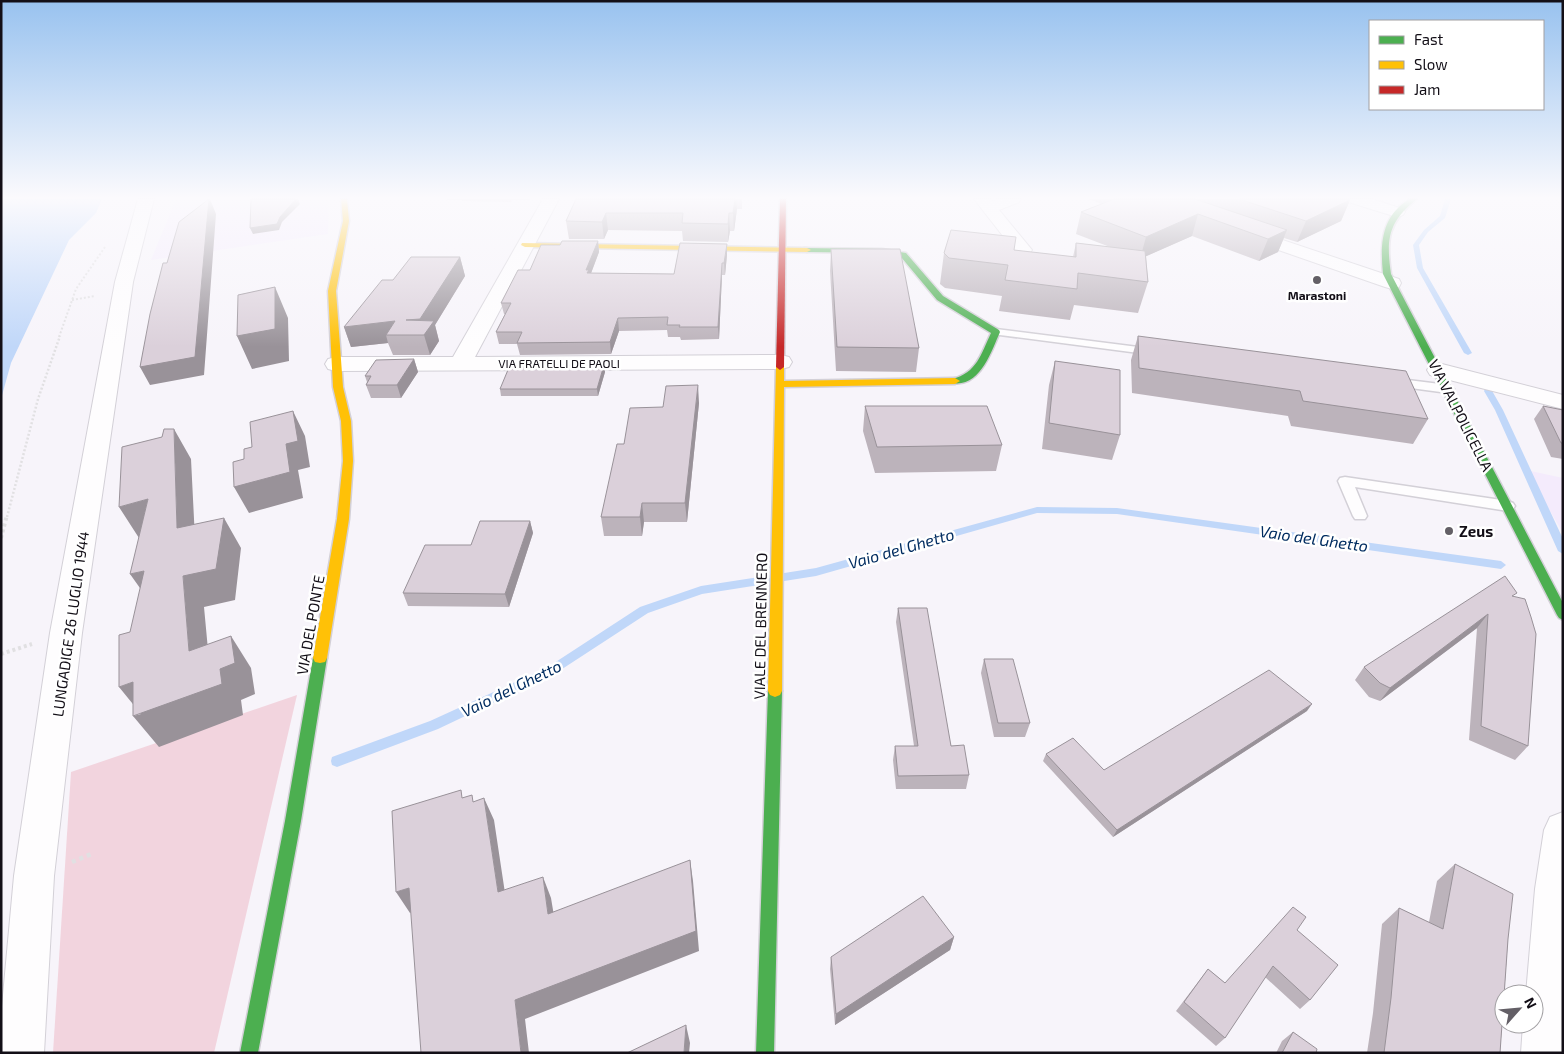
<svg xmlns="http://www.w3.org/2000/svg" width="1564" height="1054" font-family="'Exo 2',sans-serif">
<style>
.built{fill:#f4ebfc}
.green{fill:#f2d4de}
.water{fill:#c0d7f9}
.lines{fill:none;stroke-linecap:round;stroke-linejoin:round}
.stream{fill:#c0d7f9;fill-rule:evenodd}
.lane-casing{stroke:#d3d0d7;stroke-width:3}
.street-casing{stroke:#d3d0d7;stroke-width:2}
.fast-casing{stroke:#d3d0d7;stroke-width:3}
.slow-casing{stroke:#d3d0d7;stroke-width:3}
.jam-casing{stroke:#d3d0d7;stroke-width:3}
.path-far3{stroke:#e1e0e2;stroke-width:2;stroke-dasharray:2 2;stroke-linecap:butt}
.path-far2{stroke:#e1e0e2;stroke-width:2.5;stroke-dasharray:2 2;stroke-linecap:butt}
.path-far1{stroke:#e1e0e2;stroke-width:4;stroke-dasharray:3 3;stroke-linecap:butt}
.path{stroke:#e1e0e2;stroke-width:4.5;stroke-dasharray:4 4;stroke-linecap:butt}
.lane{fill:#fefdfe;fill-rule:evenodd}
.street{fill:#fefdfe;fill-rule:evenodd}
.fast{fill:#4caf50;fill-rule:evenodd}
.slow{fill:#ffc107;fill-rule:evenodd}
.jam{fill:#c62828;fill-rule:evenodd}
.wall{fill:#bcb3bb}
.shaded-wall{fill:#999299}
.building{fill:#dbd0da;stroke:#999299}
.poi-dot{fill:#635f66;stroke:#fff;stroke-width:2}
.labels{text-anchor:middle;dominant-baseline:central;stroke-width:5;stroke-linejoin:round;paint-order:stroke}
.far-poi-label{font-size:12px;font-weight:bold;fill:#130f17;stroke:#fff}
.far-street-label{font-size:12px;fill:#130f17;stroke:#fff}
.street-label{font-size:15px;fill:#130f17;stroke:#fff}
.poi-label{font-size:15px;font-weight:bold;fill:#130f17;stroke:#fff;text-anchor:start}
.water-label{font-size:16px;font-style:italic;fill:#002c60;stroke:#fff}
</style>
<rect width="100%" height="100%" fill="#f7f4fa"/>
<path class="built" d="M176 199H329L328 234 151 260Z
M1526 470 1563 478V533Z"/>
<path class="green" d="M297 695 214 1053H53L71 772Z"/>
<path class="water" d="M1 199H102L96 213 69 240 11 363 1 399Z"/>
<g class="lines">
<path class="stream" d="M1445 199H1451L1445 218 1428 232 1419 245 1423 268 1472 353 1468 355 1464 353 1417 268 1413 245 1424 230 1440 216Z
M1485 389H1491L1503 410 1563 539V554L1558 551 1495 410 1484 391Z
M1037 507 1117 508 1501 561 1506 565 1501 569 1117 514 1037 513 816 576 702 594 648 613 556 673 438 729 337 767 332 765 331 761 332 757 430 721 548 667 640 607 701 586 816 568Z"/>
<g class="lane-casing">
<path id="lane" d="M996 329 1154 349 1160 352 1154 355 992 334 990 332 992 330Z
M1392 378 1448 385 1454 389 1448 393 1388 385 1386 382Z
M1345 477 1508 501 1513 503 1515 506 1513 509 1508 511 1355 487 1367 516 1365 519H1355L1353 516 1338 481 1340 478Z"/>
</g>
<g class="street-casing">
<path id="street" d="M138 199H154L133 282 82 633 54 876 44 1053H1V1017L14 876 50 633 115 282Z
M543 199H559L475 357 781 355 789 357 792 362 789 367 781 369 336 371 328 369 325 364 328 359 336 357H453Z
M974 199H991L992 201 998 199H1021L1019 202 999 210 1032 250 1029 254 1023 255 1017 254Z
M1346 199H1372L1403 209 1405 212 1403 215 1397 217 1348 202Z
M1247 228 1399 279 1401 283 1399 287 1392 289 1385 287 1241 237 1238 233 1241 229Z
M1438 363 1563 395V409L1430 375 1427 370 1430 365Z
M1563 812V1053H1521L1523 1024H1534V994H1526L1535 889 1544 830 1550 817Z"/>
</g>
<g class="fast-casing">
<path id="fast" d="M1409 199H1417C1388 222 1386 239 1391 274L1563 603V620L1559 618 1557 615 1383 274C1380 244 1381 217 1409 199Z
M804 248 882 249 906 253 943 296 999 330 1000 332C991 352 980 388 952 383V379C977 373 981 354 991 333L937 300 901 257 882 253 807 252 803 250Z
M320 653 325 654 327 658 301 821 258 1053H240L285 821 313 658 315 654Z
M775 685 780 687 782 691 774 1053H756L768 691 770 687Z"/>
</g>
<g class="slow-casing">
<path id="slow" d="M341 199H347L349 221 336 291 343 387 351 421 353 461 349 519 327 658 325 662 320 663 315 662 313 658 337 519 343 461 341 421 333 387 328 291 343 221Z
M522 243 807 248 811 250 807 252 525 247 521 245Z
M780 364 784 367V381L955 378 960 381 955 384 784 387 782 691 780 695 775 697 770 695 768 691 776 367Z"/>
</g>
<g class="jam-casing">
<path id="jam" d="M780 199H786L784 367 780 370 776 367Z"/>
</g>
<path class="path-far3" d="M72 300 95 296
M59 337 76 289 105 247"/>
<path class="path-far2" d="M7 517 38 399 60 336"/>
<path class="path-far1" d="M1 538 7 515
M1 654 32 644"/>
<path class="path" d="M72 862 94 853"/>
<use href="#lane" class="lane"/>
<use href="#street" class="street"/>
<use href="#fast" class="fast"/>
<use href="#slow" class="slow"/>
<use href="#jam" class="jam"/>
</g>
<path class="wall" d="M447 199H530V200H512L511 202 462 201V200H447Z
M576 199H742V209H737L734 231H730L728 242 683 241 682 231 608 230 604 239H569L566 221Z
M1088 199H1349L1350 200 1341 221 1297 242 1284 238 1278 252 1259 261 1192 236 1146 256 1148 282 1138 313 1074 305 1070 320 999 311 1002 296 945 288 940 284 944 253 1014 250 1073 257 1076 243 1110 247 1076 234 1081 212 1102 204Z
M598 241 599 252 591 273 674 274 727 244V255L725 275H722L719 339 681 340 680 337H668L667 330 619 331 611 354 520 355 517 344H499L496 332 505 314H504L501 303 530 270 560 245Z
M831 249 919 348 916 372 836 371 830 271Z
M460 257 465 276 435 325 439 341 430 355H393L388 343 351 347 344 327 393 280Z
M1138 336 1428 419 1413 444 1291 426 1288 416 1132 393 1131 360Z
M414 359 418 372 401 398H371L366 385 367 382 365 376Z
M1055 361 1120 435 1112 460 1042 449 1049 385Z
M604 365 605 372 598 396H501L500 389Z
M699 403 687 522H644L642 536H604L601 517 624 444 663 407Z
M865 406 1002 445 996 471 875 473 863 431Z
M1543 406 1563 410V459L1551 457 1534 419Z
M530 521 533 533 509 607 408 606 403 593 471 545Z
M1514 596 1528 746 1515 760 1469 740 1477 628 1380 701 1369 697 1355 680 1364 667Z
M898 608 951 746 969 775 966 789H896L893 760 895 746H914L896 622Z
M984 659 1030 723 1025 737H994L981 673Z
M1307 711 1113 837 1043 761 1046 754 1104 770Z
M1455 864 1508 939 1500 1053H1367L1373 1013 1382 924 1399 908 1429 922 1437 881Z
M1297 930 1310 1000 1300 1009 1265 977 1225 1038 1216 1046 1176 1011 1208 969 1225 983Z
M954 937 950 950 835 1025 830 969 831 957Z
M1293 1032 1316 1053H1276L1282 1041Z"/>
<path class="shaded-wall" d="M210 199 216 214 204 375 150 385 140 367Z
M296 199H298L300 204 282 222 279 230 253 234 250 228 280 217Z
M735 199H736L737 209 734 231 733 213Z
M1350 200 1341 221 1297 242 1306 221Z
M606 213 608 230 604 239 602 222Z
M729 213 730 231 728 242V224Z
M1198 214 1192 236 1140 259 1146 237Z
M1287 230 1278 252 1259 261 1268 239Z
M598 241 599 252 590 276 586 270Z
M727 244V255L725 275 724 263Z
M460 257 465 276 435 325 439 341 430 355 424 335 406 320Z
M722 263V275L719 339 718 327Z
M275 287 288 318 289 361 252 369 237 336Z
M618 318 619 331 611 354 610 342Z
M395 321 386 335 388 343 351 347 344 327Z
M414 359 418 372 401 398 397 385Z
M604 365 605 372 598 396 597 389Z
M698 385 699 403 687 522 685 503Z
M293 411 305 436 310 467 298 470 303 498 249 513 234 487Z
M174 429 191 459 196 559 177 528Z
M148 499 139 538 119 507Z
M642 503 644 522 642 536 640 517Z
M224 518 241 548 235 600 204 607 211 682 189 651 183 576Z
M530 521 533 533 509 607 505 594Z
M144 571 152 605 130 574Z
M1488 614 1477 628 1380 701 1390 688Z
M231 636 251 668 255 694 241 700 243 715 159 747 133 716 141 714 119 687 133 682 220 669Z
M1312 704 1307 711 1113 837 1117 830Z
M484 798 494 820 508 913 498 892Z
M690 860 693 881 699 951 525 1019 529 1053H521L515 1000Z
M543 877 551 898 557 934 548 914Z
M409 888 422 908 410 913 396 892Z
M954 937 950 950 835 1025 836 1014Z
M686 1025 690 1043 689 1053H684Z"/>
<path class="building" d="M209 199 195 357 140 367 150 314 163 263H167L179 222Z
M251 199H296L280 217 277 224 250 228Z
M576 199H735L733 213H729L728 224 682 223 683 213H606L602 222 566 221Z
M1114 199H1195L1287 230 1268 239 1198 214 1146 237 1081 212Z
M1239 199H1349L1350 200 1306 221Z
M951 230 1016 237 1014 250 1076 257V243L1145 251 1148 282 1078 273 1077 289 1005 280 1008 265 949 258 944 253Z
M562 241H598L586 270H589L587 273 674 274 680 243 727 244 724 263H722L718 327H679L680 325H667L668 317 618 318 610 342 517 343 522 332H496L511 303H501L518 270H530L541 245H560Z
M831 249H900L919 348 837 347Z
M411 257H460L420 319 406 320 434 321 424 335H386L395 321 344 327 382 280H393Z
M275 287V329L237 336 238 295Z
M1138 336 1406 371 1428 419 1303 401 1300 391 1139 368Z
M414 359 397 385H366L371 376H365L376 360Z
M1055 361 1120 370V435L1049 423Z
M510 365H604L597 389H500Z
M698 385 685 503H642L640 517H601L617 444H624L630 408 663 407 666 386Z
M865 406H987L1002 445 877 447Z
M1543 406 1563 410V443H1561Z
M293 411 298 441 286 444 290 472 234 487 233 462 244 459V449L252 447 250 422Z
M164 429H174L177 528 224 518 216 569 183 576 189 651 231 636 235 663 220 669 222 684 133 716V682L119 687V635L130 632 144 571 130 574 148 499 119 507 122 447 162 437Z
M480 521H530L505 594 403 593 425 545H471Z
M1505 576 1517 593 1512 596 1525 599 1531 617 1536 634 1528 746 1481 726 1488 614 1390 688 1380 683 1364 667Z
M898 608H927L951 746 964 745 969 775 898 776 895 746H918Z
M984 659H1013L1030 723H998Z
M1269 670 1312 704 1117 830 1046 754 1073 738 1104 770Z
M461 790 462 798 472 795 473 802 484 798 498 892 543 877 548 914 690 860 696 931 515 1000 521 1053H421L409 888 396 892 392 811Z
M1455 864 1513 894 1508 939 1500 1053H1384L1391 998 1399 908 1443 929Z
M923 896 954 937 836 1014 831 957Z
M1293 907 1306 917 1297 930 1338 965 1310 1000 1273 966 1225 1038 1184 1002 1208 969 1225 983Z
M686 1025 684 1053H627Z
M1293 1032 1317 1049 1316 1053H1282Z"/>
<linearGradient id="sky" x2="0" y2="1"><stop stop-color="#98c2ef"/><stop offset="0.57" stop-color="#fbfafd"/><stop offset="1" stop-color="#fbfafd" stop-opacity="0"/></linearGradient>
<rect width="1564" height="347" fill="url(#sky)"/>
<g class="poi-dot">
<circle cx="1317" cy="280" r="5"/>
<circle cx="1449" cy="531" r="5"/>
</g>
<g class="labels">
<g class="far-poi-label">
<text x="1317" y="295">Marastoni</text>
</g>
<g class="far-street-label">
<text x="559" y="363">VIA FRATELLI DE PAOLI</text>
</g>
<g class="street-label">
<text transform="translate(1461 415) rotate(63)">VIA VALPOLICELLA</text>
<text transform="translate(70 624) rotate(-82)">LUNGADIGE 26 LUGLIO 1944</text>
<text transform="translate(310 625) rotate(-80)">VIA DEL PONTE</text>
<text transform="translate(760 626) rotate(-89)">VIALE DEL BRENNERO</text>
</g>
<g class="poi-label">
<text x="1459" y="531">Zeus</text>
</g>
<g class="water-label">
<text transform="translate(1314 538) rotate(8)">Vaio del Ghetto</text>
<text transform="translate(901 548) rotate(-16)">Vaio del Ghetto</text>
<text transform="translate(511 688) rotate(-26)">Vaio del Ghetto</text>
</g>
</g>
<rect width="1564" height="1054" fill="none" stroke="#130f17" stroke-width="5"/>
<rect x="1369" y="20" width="175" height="90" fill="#ffffff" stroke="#a19fa2"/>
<rect x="1379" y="36" width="25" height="8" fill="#4caf50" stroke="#a19fa2"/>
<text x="1414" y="45" font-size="15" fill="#130f17">Fast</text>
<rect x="1379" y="61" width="25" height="8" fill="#ffc107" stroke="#a19fa2"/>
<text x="1414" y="70" font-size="15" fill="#130f17">Slow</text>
<rect x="1379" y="86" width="25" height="8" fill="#c62828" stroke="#a19fa2"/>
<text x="1414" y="95" font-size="15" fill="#130f17">Jam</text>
<g transform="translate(1519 1009) rotate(63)"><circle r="24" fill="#ffffff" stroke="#a19fa2"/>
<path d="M0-4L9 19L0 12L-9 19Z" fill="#635f66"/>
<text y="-8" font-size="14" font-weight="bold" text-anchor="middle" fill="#130f17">N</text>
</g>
</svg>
